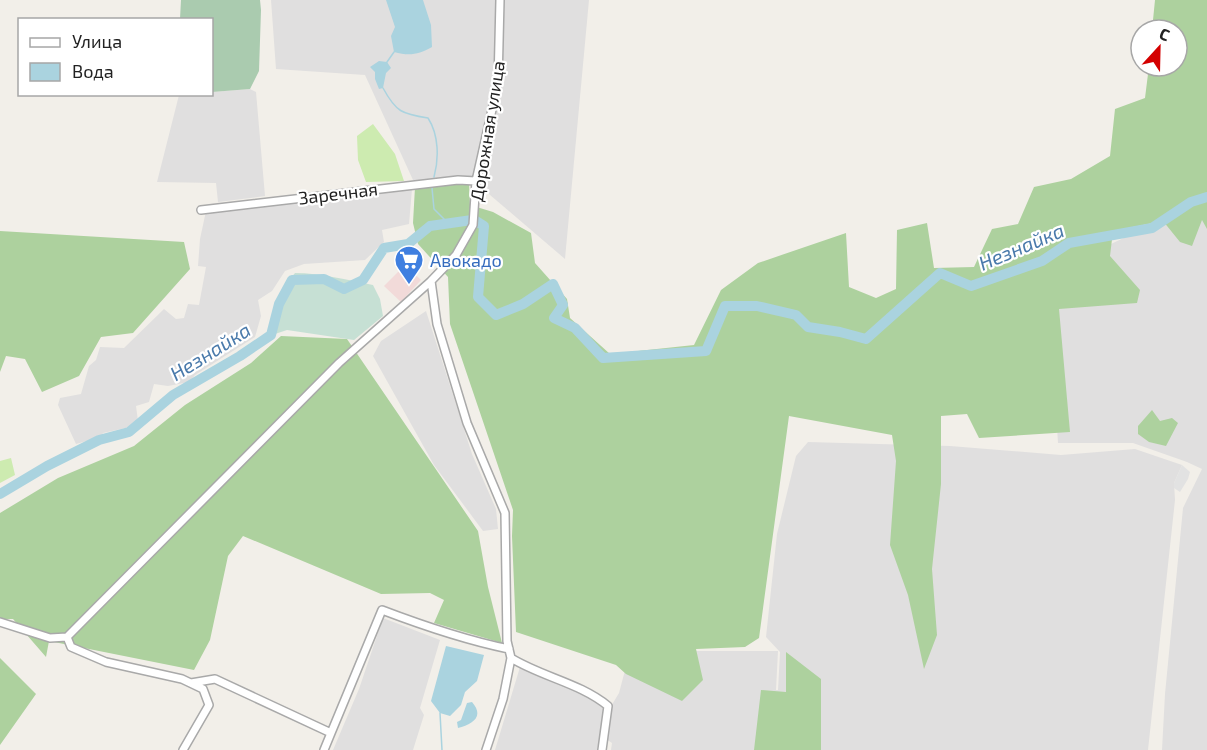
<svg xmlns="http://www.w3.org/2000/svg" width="1207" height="750" font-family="'Exo 2',sans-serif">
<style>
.residential{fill:#e0dfdf}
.commercial{fill:#f2dad9}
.grass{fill:#cdebb0}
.forest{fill:#add19e}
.wetland{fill:#c6e0d4}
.cemetery{fill:#aacbaf}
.parking{fill:#e2e2e2}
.water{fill:#aad3df}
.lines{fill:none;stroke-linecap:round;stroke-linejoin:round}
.stream{stroke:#aad3df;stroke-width:1.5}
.river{stroke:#aad3df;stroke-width:10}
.minor-casing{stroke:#a9a9a9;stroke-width:10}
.minor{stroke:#fff;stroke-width:7}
.labels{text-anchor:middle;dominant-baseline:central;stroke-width:4.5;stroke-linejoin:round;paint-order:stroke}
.street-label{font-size:18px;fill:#222;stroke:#fff}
.shop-label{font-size:18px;fill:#366cbe;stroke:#fff;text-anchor:start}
.water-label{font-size:20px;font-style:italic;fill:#4a7aab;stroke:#fff}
</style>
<rect width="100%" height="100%" fill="#f2efe9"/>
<path class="residential" d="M271 0H589L565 259 483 189 482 179 413 180 365 75 276 69Z
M250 89 256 92 265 196 218 202 216 183 157 182 179 95 212 94V92Z
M412 189 409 224 382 230 384 242 365 260 304 264 285 271 272 291 258 300 261 316 255 337 195 375 189 382 168 386 154 384 149 402 136 406 138 421 130 427 103 433 101 437 76 444 58 405 60 398 81 394 89 366 96 360 100 347 124 348 164 309 176 319 184 318 188 304 199 305 206 267 198 266 200 239 206 211Z
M1207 207V750H1162L1165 694 1183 508 1202 469 1187 462 1133 443H1058L1050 312 1111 244 1184 209Z
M426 311 472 454 496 509 498 529 483 531 434 465 373 356 381 341Z
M808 442 950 446 1061 455 1135 449 1182 465 1174 483 1175 500 1148 750H611L612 743 606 739 610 708 619 693 632 644 693 651H778L776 690H778L780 652 766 637 777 534 796 456Z
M383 618 440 640 420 708 424 715 413 750H333L359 689Z
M520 667 568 686 602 704 606 708 597 750H495Z"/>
<path class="commercial" d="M405 265 421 280 401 302 384 286Z"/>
<path class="grass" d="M373 124 395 154 404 181 366 182 358 160 357 136Z
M11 458 15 475 0 483V461Z"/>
<path class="forest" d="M1155 0H1207V229L1202 220 1192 246 1180 242 1163 221 1113 231 1110 256 1140 290 1137 303 1059 309 1070 432 979 438 967 414 941 416V484L932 569 937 635 924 669 908 595 890 545 896 461 892 435 789 416 759 638 745 647 696 649 703 680 682 701 626 674 616 665 516 632 512 536 513 510 450 324 448 277 418 244 413 223 415 187 469 183 470 205 493 212 531 233 535 263 567 299 570 318 610 354 694 345 721 290 758 263 846 233 849 287 876 298 896 289 897 230 927 223 934 268 974 267 992 229 1018 224 1034 187 1071 179 1110 156 1115 109 1145 98 1149 66H1177V30H1152Z
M0 231 184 242 190 269 133 333 101 337 79 376 42 392 25 359 6 356 0 372Z
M281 336 347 339 478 531 488 587 502 643 434 623 444 600 430 593 381 594 243 536 228 556 210 640 194 670 49 641 46 657 13 619H0V513L58 478 134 446 185 405 251 363Z
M1152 410 1160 421 1172 418 1178 423 1166 446 1149 442 1138 434V426Z
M786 652 821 679V750H754L761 690 786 692Z
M0 658 36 694 0 745Z"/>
<path class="wetland" d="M295 273C321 273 347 280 373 285L380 299 383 316 354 340 287 330 275 334 267 333C274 311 279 291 295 273Z"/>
<path class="cemetery" d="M181 0H260L261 10 259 71 250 89 212 92V20L180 19Z"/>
<path class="parking" d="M1182 465 1190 472 1188 479 1180 492 1174 488V483Z"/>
<path class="water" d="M386 0H423L431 25 432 47C418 55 409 56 394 52L391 36 395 27Z
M379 61 387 62 391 68 386 73 383 88 379 89 375 79V72L370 67Z
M446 646 484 655 477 681 465 692 461 705 450 716 440 713 431 701Z
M472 702C485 717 472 724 458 728L457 722 461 720 467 703Z"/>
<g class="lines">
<path class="stream" d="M387 62 394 52
M383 88C396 112 402 114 428 118 439 135 439 159 434 177
M432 188 434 209 448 223
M440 713 442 750"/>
<path class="river" d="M476 221 484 226 478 297 496 315 523 304 553 284 563 305 554 318 575 328 603 358 706 351 725 306H757L796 315 808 327 840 332 866 339 940 273 971 286 1042 261 1069 243 1152 228 1191 202 1207 197
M0 494 47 466 99 440 129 432 173 395 240 356 271 335 279 304 292 280 324 279 344 289 363 280 384 248 408 244 430 226 472 220"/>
<g class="minor-casing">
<path id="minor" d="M500 0 498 83 476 181 473 225 456 255 431 281 437 324 467 423 505 513 507 641 511 658C542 677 580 683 608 706L602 750
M201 210 458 180 476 181
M0 622 50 638 67 637 339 363 431 281
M67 637 71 647 106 662 182 679 203 689 209 705 183 750
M191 683 215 679 331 733 324 750
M331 733 382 610C424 626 465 640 509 649
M486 750 503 699 511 658"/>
</g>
<use href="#minor" class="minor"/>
</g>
<defs>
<g id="supermarket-pin" transform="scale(1.5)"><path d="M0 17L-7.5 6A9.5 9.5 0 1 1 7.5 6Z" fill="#3f7fe0" stroke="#fff"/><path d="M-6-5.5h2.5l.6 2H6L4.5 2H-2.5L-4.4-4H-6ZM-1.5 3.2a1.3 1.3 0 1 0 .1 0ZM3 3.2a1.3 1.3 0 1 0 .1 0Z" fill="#fff"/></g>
</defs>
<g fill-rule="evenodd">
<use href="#supermarket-pin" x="409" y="260"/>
</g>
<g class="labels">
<g class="street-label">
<text transform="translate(487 131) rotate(-81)">Дорожная улица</text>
<text transform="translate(338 193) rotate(-7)">Заречная</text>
</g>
<g class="shop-label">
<text x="430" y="260">Авокадо</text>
</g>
<g class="water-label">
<text transform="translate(1021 246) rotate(-23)">Незнайка</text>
<text transform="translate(210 351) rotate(-32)">Незнайка</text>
</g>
</g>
<rect x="18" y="18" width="195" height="78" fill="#ffffff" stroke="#a7a7a7" stroke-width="1.5"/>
<rect x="30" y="38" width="30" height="9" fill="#ffffff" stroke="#a7a7a7" stroke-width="1.5"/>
<text x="72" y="48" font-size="18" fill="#222222">Улица</text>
<rect x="30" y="63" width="30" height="18" fill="#aad3df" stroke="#a7a7a7" stroke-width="1.5"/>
<text x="72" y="78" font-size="18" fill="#222222">Вода</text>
<g transform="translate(1159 48) rotate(22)"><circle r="28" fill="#ffffff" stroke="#a7a7a7" stroke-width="1.5"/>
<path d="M0-4.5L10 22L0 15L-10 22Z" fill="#d40000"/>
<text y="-9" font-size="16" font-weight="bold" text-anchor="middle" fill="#222222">С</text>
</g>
</svg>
